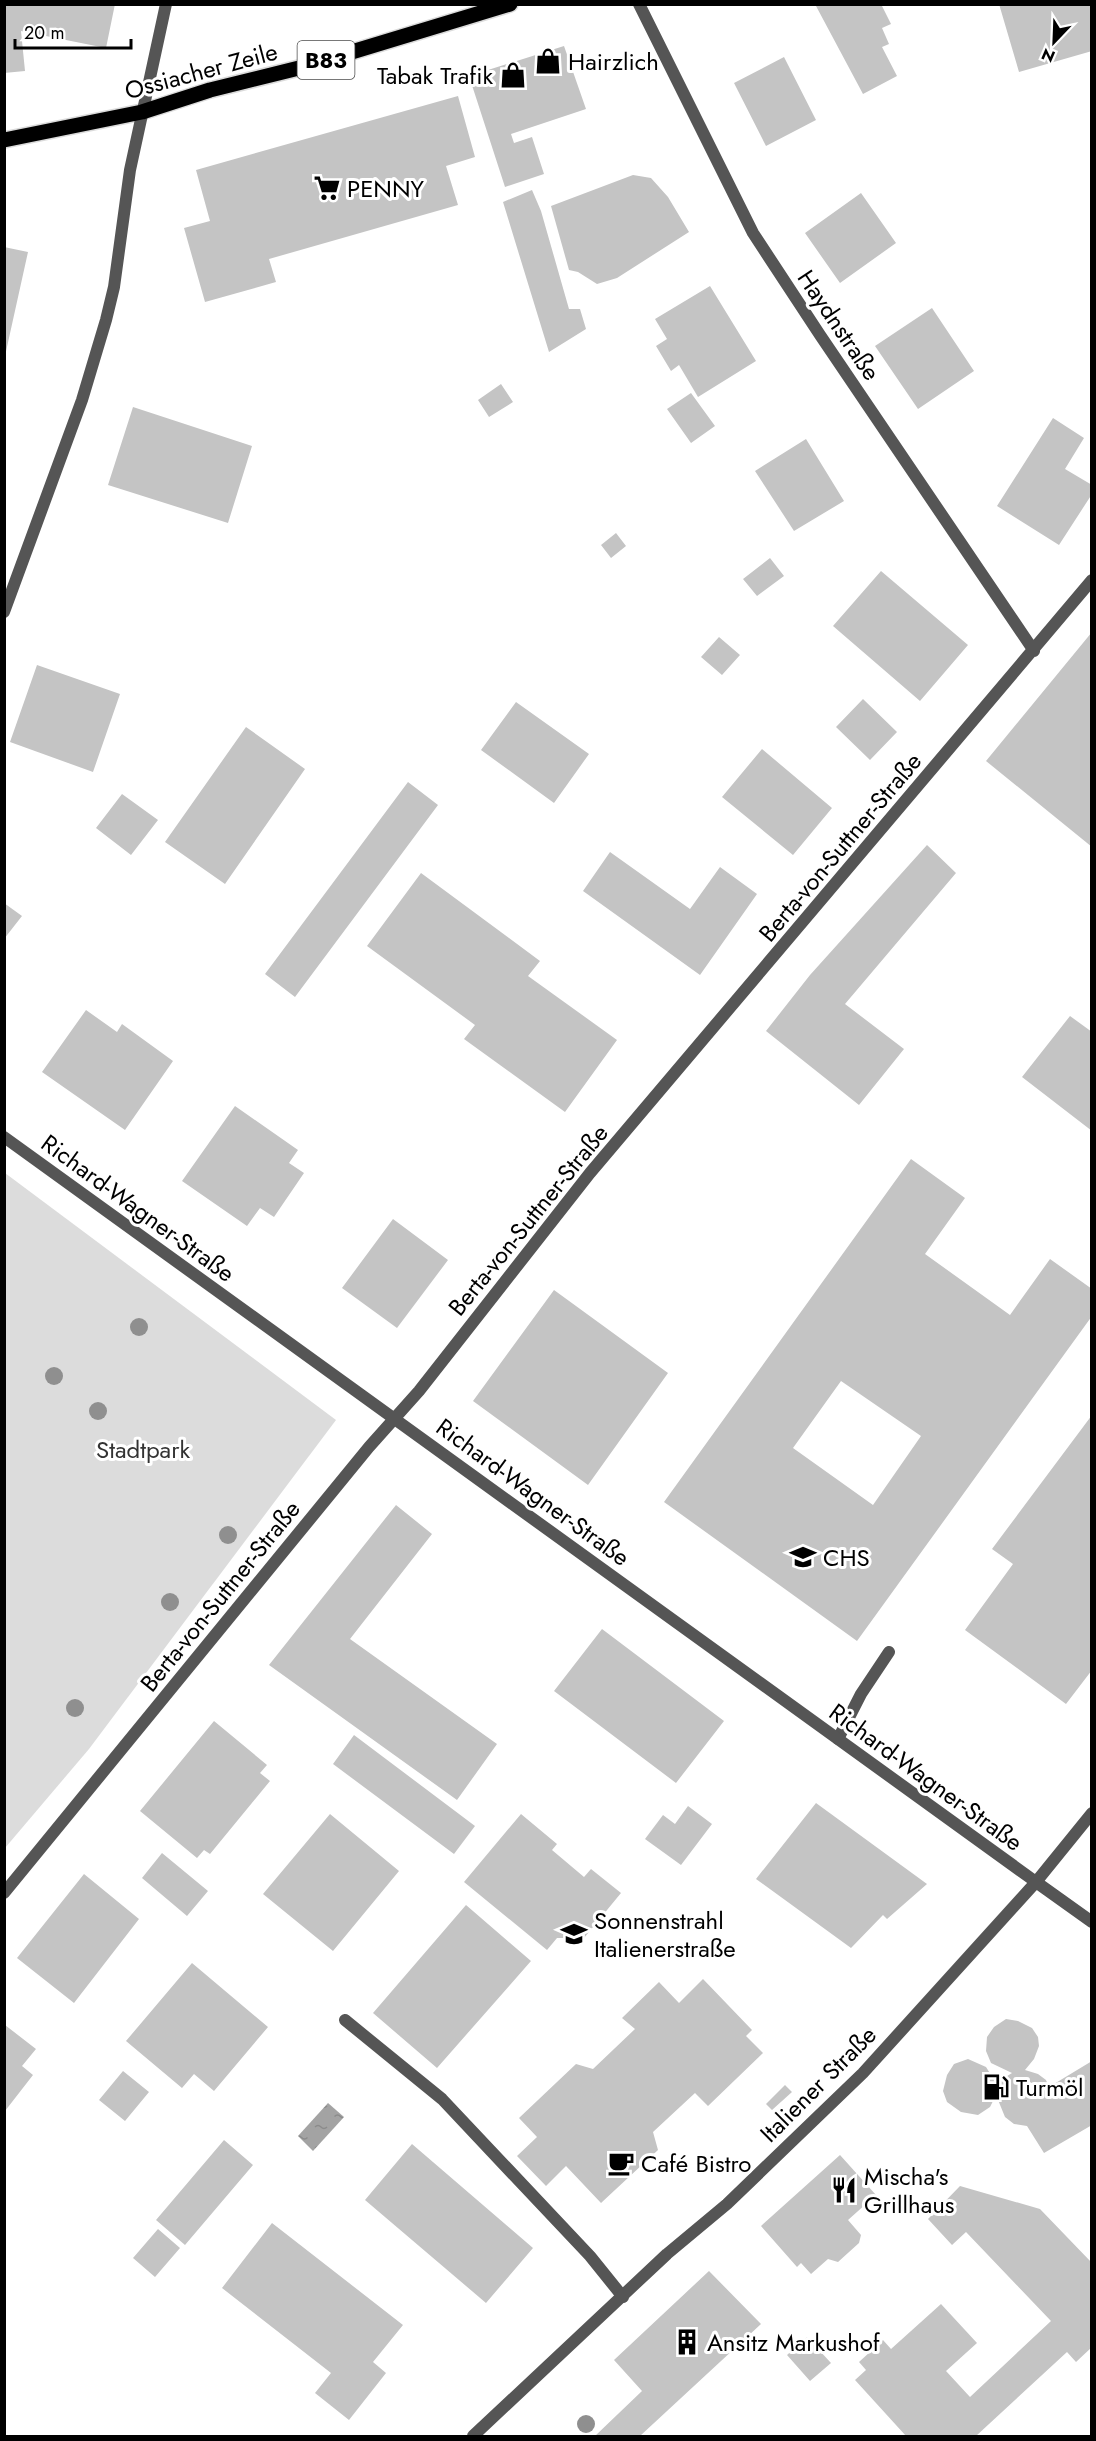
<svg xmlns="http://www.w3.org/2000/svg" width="1096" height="2441" font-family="Jost,sans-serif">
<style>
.green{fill:#dcdcdc}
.water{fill:url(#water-ripples)}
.building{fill:#c4c4c4;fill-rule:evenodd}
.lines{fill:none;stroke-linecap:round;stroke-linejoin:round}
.primary-casing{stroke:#dbdbdb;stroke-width:18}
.service{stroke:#555;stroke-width:12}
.minor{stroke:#555;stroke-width:12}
.tertiary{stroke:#555;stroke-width:12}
.primary{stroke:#000;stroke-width:15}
.tree{fill:#8f8f8f}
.labels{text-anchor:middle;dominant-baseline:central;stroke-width:6;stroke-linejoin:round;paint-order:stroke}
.shield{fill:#fff;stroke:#4c4c4c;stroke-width:1.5}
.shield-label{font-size:22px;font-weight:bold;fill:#000}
.poi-label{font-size:24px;fill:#000;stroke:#fff;text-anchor:start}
.street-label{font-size:24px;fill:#000;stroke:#fff}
.park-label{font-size:24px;fill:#333;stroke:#fff}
</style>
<defs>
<pattern id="water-ripples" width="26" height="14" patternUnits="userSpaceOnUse" patternTransform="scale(1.5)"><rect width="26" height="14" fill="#a3a3a3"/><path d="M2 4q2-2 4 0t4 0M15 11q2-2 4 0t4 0" fill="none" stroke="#8b8b8b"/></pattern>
</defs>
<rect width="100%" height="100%" fill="#fff"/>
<path class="green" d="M5 1173 336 1420 89 1749 5 1848Z"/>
<path class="water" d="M328 2103 344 2117 313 2151 298 2136Z"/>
<path class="building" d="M4 4H115L106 48 21 31 25 71 4 73Z
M818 4H881L891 24 882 28 889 44 882 47 897 76 863 94 816 6Z
M999 4H1092V51L1019 72Z
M564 46 586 109 511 134 514 143 532 137 544 174 505 187 469 76Z
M784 57 816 120 766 146 734 83Z
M458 96 475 157 446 166 458 205 269 259 276 282 205 302 184 228 210 221 196 170Z
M633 175 651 178 668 197 689 232 617 278 597 284 578 272 569 270 551 206Z
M532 190 541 211 569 309H580L586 329 549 352 503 202Z
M861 193 896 243 840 283 805 233Z
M4 247 28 252 5 356H4Z
M710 286 756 361 698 397 679 365 671 371 656 346 667 339 655 319Z
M932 308 974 371 918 409 875 346Z
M501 384 513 402 489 417 478 400Z
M691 393 715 426 691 443 667 409Z
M133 407 252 446 228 523 108 485Z
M1053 418 1084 438 1065 469 1092 485V494L1059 545 997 506Z
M806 439 844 501 794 531 755 471Z
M616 533 626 546 611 558 601 545Z
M770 558 784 576 757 596 743 579Z
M881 571 968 645 920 701 833 626Z
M1092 632V847L986 761Z
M719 637 740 655 722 675 701 657Z
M37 665 120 694 93 772 10 742Z
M863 699 897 732 870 760 836 727Z
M516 702 589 754 554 803 481 750Z
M246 727 305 769 225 884 165 842Z
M762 749 832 808 793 855 722 797Z
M408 782 438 805 295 997 265 974Z
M122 794 158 820 131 855 96 828Z
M927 845 956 873 845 1004 904 1049 859 1105 766 1031 810 975Z
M610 852 690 909 720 867 757 894 700 975 583 891Z
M421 873 540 961 528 976 617 1040 565 1112 464 1039 475 1025 367 946Z
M4 903 22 916 4 939Z
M86 1010 117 1032 122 1024 173 1061 125 1130 42 1072Z
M1070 1016 1092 1032V1131L1022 1077Z
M235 1106 298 1150 289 1163 304 1173 274 1217 260 1208 247 1226 182 1181Z
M911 1159 965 1198 925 1254 1010 1315 1050 1259 1092 1289V1316L857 1641 664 1502ZM841 1381 921 1436 873 1505 793 1448Z
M393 1219 448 1260 397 1328 342 1288Z
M554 1290 668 1373 588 1485 473 1401Z
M1092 1415V1670L1066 1704 965 1630 1013 1564 992 1549Z
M396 1505 432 1534 350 1639 497 1744 457 1800 269 1665Z
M602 1629 724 1721 676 1783 554 1691Z
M214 1721 267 1765 260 1773 270 1781 210 1854 204 1850 197 1858 140 1811Z
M354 1735 475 1826 454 1854 333 1764Z
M816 1803 927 1884 887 1919 883 1915 851 1948 756 1879Z
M688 1806 712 1824 681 1865 645 1839 663 1815 675 1824Z
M330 1814 399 1871 333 1951 263 1894Z
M521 1814 557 1844 552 1850 584 1877 591 1869 621 1893 584 1938H557L547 1950 464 1882Z
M162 1853 208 1891 187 1916 142 1878Z
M84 1874 139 1919 74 2003 17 1958Z
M466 1905 531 1961 437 2068 373 2013Z
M192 1963 268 2027 214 2091 194 2074 182 2088 126 2041Z
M703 1979 752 2030 746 2036 763 2053 708 2106 695 2093 653 2132 658 2150 601 2203 566 2166 546 2186 517 2156 537 2137 519 2118 576 2064 593 2069 635 2029 622 2018 659 1982 679 2003Z
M1006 2019 1018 2021 1032 2028 1038 2037 1039 2046 1034 2059 1025 2070 1038 2074 1046 2080 1049 2087 1092 2061V2125L1044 2153 1027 2126 1014 2124 1005 2117 996 2095 990 2107 978 2115 961 2112 947 2102 943 2091 947 2075 954 2064 968 2059 986 2067 998 2086 1004 2078 1012 2073 991 2063 986 2051 987 2037 994 2027Z
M5 2025 36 2049 22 2066 33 2075 5 2111Z
M123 2071 149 2092 125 2121 99 2100Z
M785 2085 792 2092 772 2110 766 2104Z
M224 2140 253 2165 185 2245 156 2220Z
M412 2144 533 2248 486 2303 365 2200Z
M840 2155 876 2195 848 2220 861 2235 859 2243 838 2262 828 2259 811 2274 801 2263 797 2267 761 2226Z
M960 2186 1040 2209 1092 2263V2347L1076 2362 1067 2352 976 2436H906L855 2380 866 2370 859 2362 883 2340 891 2349 941 2304 977 2343 946 2371 970 2397 1051 2321 966 2232 952 2245 928 2219Z
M272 2223 403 2325 373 2362 386 2373 349 2420 315 2393 331 2373 222 2288Z
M158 2229 180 2248 155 2277 133 2258Z
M709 2271 761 2324 640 2436H595L642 2391 614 2360Z
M807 2337 831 2363 810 2381 787 2355Z"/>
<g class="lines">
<g class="primary-casing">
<path id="primary" d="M4 140 142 112 210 90 299 68 510 4"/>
</g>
<path class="service" d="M838 1739 861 1694 889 1652
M345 2020 442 2099 590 2256 623 2297"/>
<path class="minor" d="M639 4 753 233 820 335 1034 651
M4 612 82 400 106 320 114 287 130 170 166 4
M4 1137 1036 1882
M4 1893 369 1447 419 1391 590 1173 1092 580"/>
<path class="tertiary" d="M1036 1882 1092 1922
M473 2436 667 2254 727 2204 863 2073 1036 1882 1092 1813"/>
<use href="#primary" class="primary"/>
</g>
<g class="tree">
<circle cx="139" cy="1327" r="9"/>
<circle cx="54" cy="1376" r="9"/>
<circle cx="98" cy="1411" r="9"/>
<circle cx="228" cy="1535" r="9"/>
<circle cx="170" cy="1602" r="9"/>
<circle cx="75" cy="1708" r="9"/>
<circle cx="586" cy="2424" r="9"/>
</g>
<defs>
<g id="shop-bare" transform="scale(2.07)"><path d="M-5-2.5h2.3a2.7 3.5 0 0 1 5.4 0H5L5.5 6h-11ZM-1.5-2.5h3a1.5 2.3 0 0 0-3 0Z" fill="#000" stroke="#fff" stroke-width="2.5" paint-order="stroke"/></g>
<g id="supermarket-bare" transform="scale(2.07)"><path d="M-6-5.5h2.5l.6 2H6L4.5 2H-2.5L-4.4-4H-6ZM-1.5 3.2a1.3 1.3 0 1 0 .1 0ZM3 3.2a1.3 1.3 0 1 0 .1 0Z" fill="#000" stroke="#fff" stroke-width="2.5" paint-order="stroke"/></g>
<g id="school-bare" transform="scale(2.07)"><path d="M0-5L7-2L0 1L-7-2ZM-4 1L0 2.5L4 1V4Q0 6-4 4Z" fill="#000" stroke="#fff" stroke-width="2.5" paint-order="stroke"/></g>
<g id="fuel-bare" transform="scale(2.07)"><path d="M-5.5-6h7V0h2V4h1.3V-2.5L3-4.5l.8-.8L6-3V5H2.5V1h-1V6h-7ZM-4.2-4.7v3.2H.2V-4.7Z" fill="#000" stroke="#fff" stroke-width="2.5" paint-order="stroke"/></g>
<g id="cafe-bare" transform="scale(2.07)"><path d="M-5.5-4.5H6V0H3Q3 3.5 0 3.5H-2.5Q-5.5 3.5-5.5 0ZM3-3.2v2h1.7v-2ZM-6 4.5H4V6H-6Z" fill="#000" stroke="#fff" stroke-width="2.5" paint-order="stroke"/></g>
<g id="restaurant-bare" transform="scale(2.07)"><path d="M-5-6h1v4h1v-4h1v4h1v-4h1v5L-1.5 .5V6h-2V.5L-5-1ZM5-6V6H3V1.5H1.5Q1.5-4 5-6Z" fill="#000" stroke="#fff" stroke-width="2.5" paint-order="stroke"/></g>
<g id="building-bare" transform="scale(2.07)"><path d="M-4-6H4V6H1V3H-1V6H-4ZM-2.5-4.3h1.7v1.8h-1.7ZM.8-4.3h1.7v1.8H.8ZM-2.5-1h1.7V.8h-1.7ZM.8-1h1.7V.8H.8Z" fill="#000" stroke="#fff" stroke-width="2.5" paint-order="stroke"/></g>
</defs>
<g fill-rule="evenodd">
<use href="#shop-bare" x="548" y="61"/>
<use href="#shop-bare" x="513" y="75"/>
<use href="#supermarket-bare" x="327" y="188"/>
<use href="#school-bare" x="803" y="1557"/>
<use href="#school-bare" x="574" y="1934"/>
<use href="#fuel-bare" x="996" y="2087"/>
<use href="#cafe-bare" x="621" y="2163"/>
<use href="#restaurant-bare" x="844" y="2190"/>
<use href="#building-bare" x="687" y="2342"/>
</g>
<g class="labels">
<rect class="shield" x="297.5" y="41" width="57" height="38" rx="4.5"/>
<g class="shield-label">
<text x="326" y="60">B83</text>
</g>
<g class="poi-label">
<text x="568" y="61">Hairzlich</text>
<text x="493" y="75" text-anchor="end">Tabak Trafik</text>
<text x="347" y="188">PENNY</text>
<text x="823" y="1557">CHS</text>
<text x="594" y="1920">Sonnenstrahl<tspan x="594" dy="28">Italienerstraße</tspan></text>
<text x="1016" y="2087">Turmöl</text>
<text x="641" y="2163">Café Bistro</text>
<text x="864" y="2176">Mischa's<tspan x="864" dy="28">Grillhaus</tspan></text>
<text x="707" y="2342">Ansitz Markushof</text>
</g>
<g class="street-label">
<text transform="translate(201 71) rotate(-15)">Ossiacher Zeile</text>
<text transform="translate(839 325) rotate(56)">Haydnstraße</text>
<text transform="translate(840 847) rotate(-50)">Berta-von-Suttner-Straße</text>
<text transform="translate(138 1208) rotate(36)">Richard-Wagner-Straße</text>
<text transform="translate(528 1220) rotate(-51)">Berta-von-Suttner-Straße</text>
<text transform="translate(533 1492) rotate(36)">Richard-Wagner-Straße</text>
<text transform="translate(220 1596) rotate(-51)">Berta-von-Suttner-Straße</text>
<text transform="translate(926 1777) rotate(36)">Richard-Wagner-Straße</text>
<text transform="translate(818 2084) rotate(-45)">Italiener Straße</text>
</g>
<g class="park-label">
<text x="143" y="1449">Stadtpark</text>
</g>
</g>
<rect width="1096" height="2441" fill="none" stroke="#000000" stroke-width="12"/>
<g transform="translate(1054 42) rotate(203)" stroke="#ffffff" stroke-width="4.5" paint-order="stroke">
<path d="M0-4.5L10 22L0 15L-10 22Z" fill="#000000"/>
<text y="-9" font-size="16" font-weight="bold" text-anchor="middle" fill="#000000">N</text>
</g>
<path d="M15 39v9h116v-9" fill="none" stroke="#000000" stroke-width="3"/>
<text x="24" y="39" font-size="18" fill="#000000" stroke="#ffffff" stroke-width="4.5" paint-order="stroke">20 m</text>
</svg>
